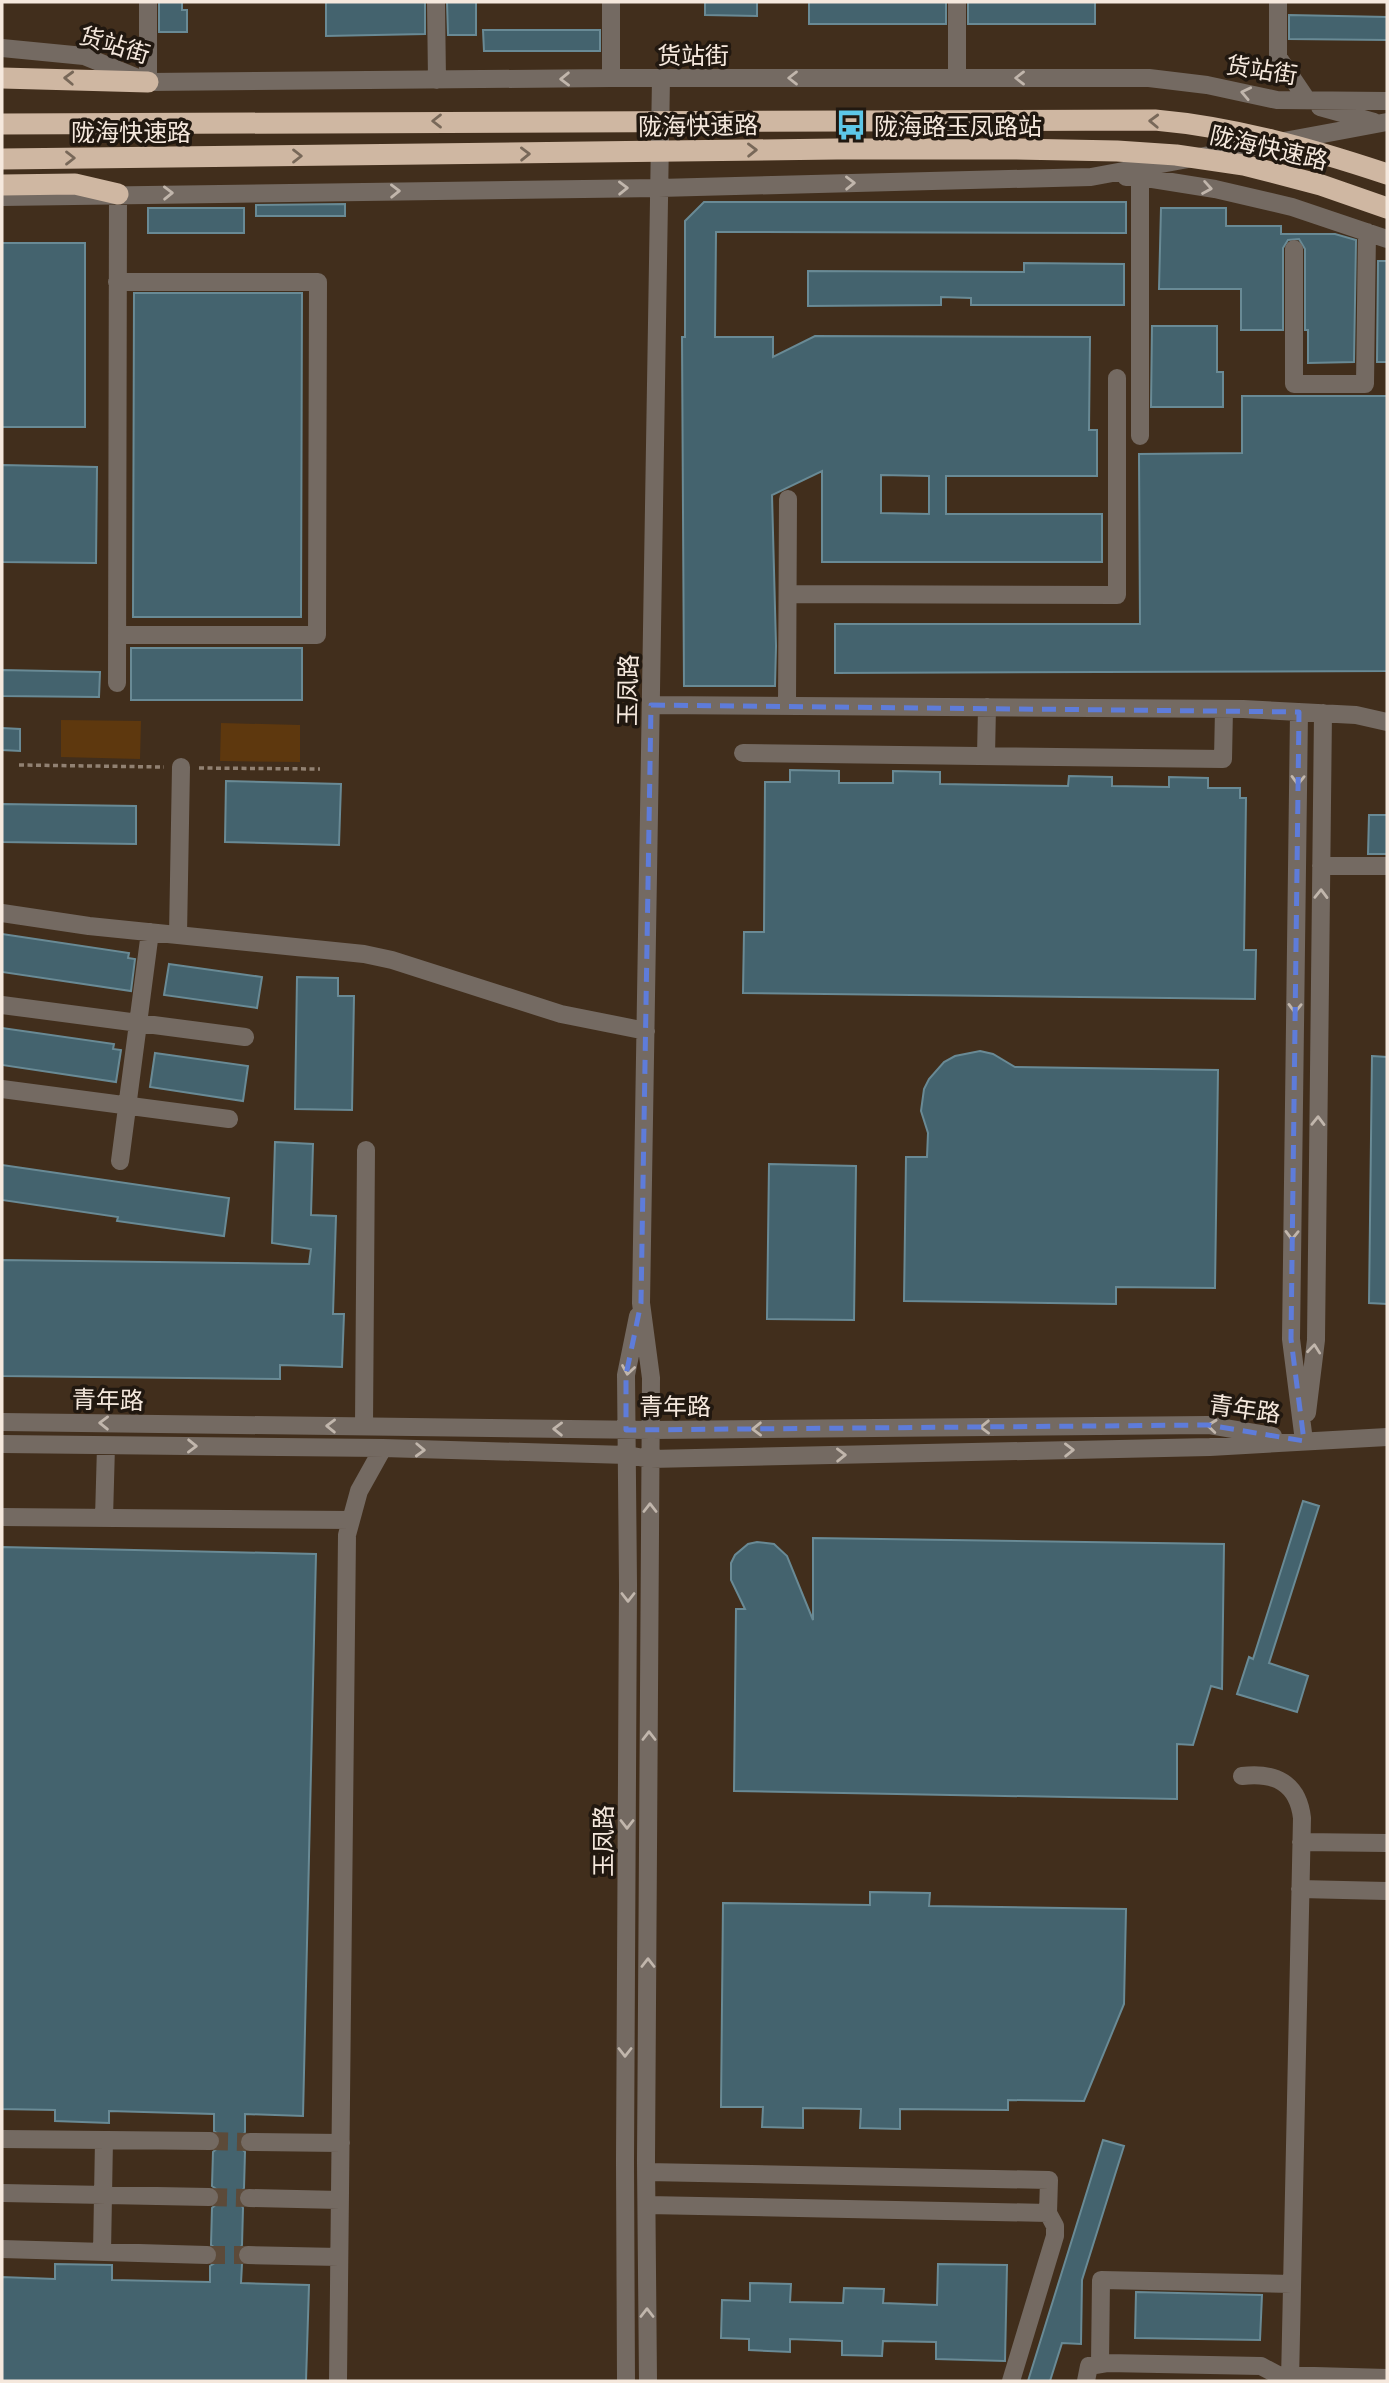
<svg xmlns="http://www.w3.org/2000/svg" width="1389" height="2383" font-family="Manrope,'Noto Sans SC',sans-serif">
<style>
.green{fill:#5e380e}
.building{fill:#44636e;stroke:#698a95;stroke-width:2;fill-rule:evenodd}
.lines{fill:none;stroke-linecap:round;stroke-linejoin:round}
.minor-tunnel{stroke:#5c4a39;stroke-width:18;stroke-dasharray:18 9;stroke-linecap:butt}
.path{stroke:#918172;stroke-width:3.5;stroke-dasharray:5 3.5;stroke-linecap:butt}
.minor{stroke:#746a62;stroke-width:18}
.highway{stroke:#cfb7a2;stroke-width:21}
.highway-bridge{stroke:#cfb7a2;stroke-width:21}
.oneway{stroke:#786859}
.oneway2{stroke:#c1b6ac}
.marked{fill:none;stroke:#5e7cda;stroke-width:5;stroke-dasharray:14 9;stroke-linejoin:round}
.labels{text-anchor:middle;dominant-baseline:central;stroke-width:7;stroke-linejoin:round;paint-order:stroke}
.street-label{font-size:24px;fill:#f5e8dd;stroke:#211810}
.poi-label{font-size:24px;fill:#f5e8dd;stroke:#211810;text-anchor:start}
</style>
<rect width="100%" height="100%" fill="#412e1c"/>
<path class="green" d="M61 720 141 721 140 759 61 757Z
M221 723 300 725V762L220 761Z"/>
<path class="building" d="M159 2H182V10H187V32H159Z
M326 2H425V34L326 36Z
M447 2H476V35H448Z
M705 2H757V16L705 15Z
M809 2H946V24H809Z
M968 2H1095V24H968Z
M1289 15 1387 17V40L1289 39Z
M483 30H600V51H484Z
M704 202H1126V233L716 232 715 337H773V357L815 336 1090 337 1089 430H1097V476H946V514H1102V562H822V471L772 495 776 646 775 686H684L682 337H685V221ZM881 475 929 476V514L881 513Z
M345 204V216H256V205Z
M148 208H244V233H148Z
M1161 208H1226V226H1281V234H1335L1356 240 1354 362 1308 363V330H1305V249L1299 239 1288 240 1283 248V330H1241V289H1159Z
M2 243H85V427H2Z
M1378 261H1387V362H1377Z
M1024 263 1124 264V305H971V298L941 297V305L808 306V271L1024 272Z
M134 293H302L301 617H133Z
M1152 326H1217V372H1223V407H1151Z
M1242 396H1387V671L835 673V624H1140L1139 454 1242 453Z
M2 465 97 467 96 563 2 562Z
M131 648H302V700H131Z
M2 670 100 672 99 697 2 696Z
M2 728 20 729V751L2 750Z
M790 770 839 771V783H893V771L940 772V784L1068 786 1069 776 1112 777V786L1169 787V777L1208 778V788H1240V798H1246L1244 950H1256L1255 999 743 993 744 932H764L765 782H790Z
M226 781 341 784 339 845 225 842Z
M2 804 136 806V844L2 842Z
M1369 815H1387V854H1368Z
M2 934 129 953 128 958 135 959 131 991 2 972Z
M169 964 262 977 257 1008 164 995Z
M297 977 338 978V996H354L352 1110 295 1109Z
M2 1028 114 1044 113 1049 121 1050 116 1082 2 1065Z
M980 1051 993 1054 1015 1067 1218 1070 1215 1288 1116 1287V1304L904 1301 906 1157H927L928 1133 921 1111 924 1089 929 1079 944 1062 955 1056Z
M155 1053 248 1066 243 1101 150 1087Z
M1372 1056 1387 1057V1304L1369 1303Z
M275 1142 313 1144 311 1215 336 1216 333 1314H344L342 1367 280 1365V1379L2 1376V1260L309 1264 311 1249 272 1243Z
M769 1164 856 1166 854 1320 767 1319Z
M2 1165 229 1198 224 1236 117 1221 118 1217 2 1200Z
M1303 1501 1319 1506 1269 1663 1308 1676 1297 1712 1237 1694 1249 1657 1253 1659Z
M813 1538 1224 1544 1222 1689 1211 1686 1193 1745 1177 1744V1799L734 1791 736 1609H745L731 1580V1563L735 1555 748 1544 757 1542 774 1544 787 1556 813 1620Z
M2 1547 316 1554 303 2116 245 2114V2132L239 2141 240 2147 245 2152 244 2188 238 2198 243 2208 242 2245 237 2255 242 2264 241 2283 309 2285 306 2381H2V2277L55 2279V2264L112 2265V2280L210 2282V2266L216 2262 218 2255 217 2249 211 2245 212 2208 218 2203 220 2198 219 2191 212 2186 213 2152 219 2147 221 2140 219 2135 214 2131V2114L109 2111V2123L55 2121V2110L2 2109Z
M870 1892 930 1893 929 1906 1126 1909 1124 2004 1084 2101 1008 2100V2110L900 2109V2129L860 2128 861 2109 803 2108V2128L762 2127 763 2107H721L723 1903 870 1905Z
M1103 2140 1124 2146 1082 2280 1081 2344 1062 2343 1050 2381H1028Z
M938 2264 1007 2265 1005 2361 936 2359V2342L883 2341 882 2356 842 2355V2341L790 2339V2352L749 2350V2339L721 2338 722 2300 750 2301V2283L791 2284 790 2302 843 2303 844 2288 884 2289 883 2303 937 2305Z
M1136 2292 1262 2295 1260 2340 1135 2338Z"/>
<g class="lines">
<path class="minor-tunnel" d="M210 2141 250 2142
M209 2197 249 2198
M207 2255H248"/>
<path class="path" d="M19 765 164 767
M199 768 320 769"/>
<path class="minor" d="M148 2V82
M436 2 437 80
M611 2V78
M957 2V78
M1278 2V57L1307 100
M2 48 84 56 148 82 611 78H1149L1207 85 1277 100 1387 101
M1320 107 1374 122
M1126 177H1140L1215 189 1292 207 1387 239
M1140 177V436
M2 197 659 188 1091 177 1387 122
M1294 249V384H1365L1367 232
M788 594 1117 595V378
M117 635H317L318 282H117
M117 683 118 194
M651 705 1243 709 1356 715 1387 722
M787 706 788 499
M1299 712 1291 1339 1304 1441
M743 753 1223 759 1224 709
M986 756 987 707
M1321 866H1387
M2 913 89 926 364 954 392 960 561 1014 646 1031
M178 935 181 767
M2 1005 245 1037
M2 1089 229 1119
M120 1161 150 932
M1307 1413 1316 1340 1323 713
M2 1422 651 1430 1208 1425 1273 1436
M364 1426 366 1150
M2 1444 383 1448 627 1455 650 1459 1210 1447 1387 1437
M2 1517 351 1520
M104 1518 106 1446
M1242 1776C1275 1772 1298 1783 1302 1818L1290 2381
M1301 1842 1387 1843
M1300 1889 1387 1891
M2 2139 210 2141
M250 2142 341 2143
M647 2172 1049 2180 1048 2213 647 2205
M2 2193 209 2197
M249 2198 340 2200
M2 2249 207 2255
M102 2252 104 2140
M248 2255 339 2257
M1100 2364 1101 2280 1292 2284
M338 2381 347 1535 359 1491 383 1448
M626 2381 625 2161 628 1584 626 1375 638 1316
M648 2381 646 2161 651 1378 641 1303 661 78
M1011 2381 1055 2236V2226L1048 2213
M1086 2381 1089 2366 1107 2363 1261 2366 1278 2375 1387 2378"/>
<path class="highway" d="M2 78 148 82
M2 185 75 184 118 194"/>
<path class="highway-bridge" d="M2 124 1155 120C1234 127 1312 149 1387 174
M2 159 837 149H1015L1117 151 1176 155 1244 165 1321 185 1387 208"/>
</g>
<defs><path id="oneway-chevron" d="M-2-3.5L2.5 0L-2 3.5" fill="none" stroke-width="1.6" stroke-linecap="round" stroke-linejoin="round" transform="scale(1.75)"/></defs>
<g class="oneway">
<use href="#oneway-chevron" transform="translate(69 78) rotate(-178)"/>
<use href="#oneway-chevron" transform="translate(437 121) rotate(180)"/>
<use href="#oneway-chevron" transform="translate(1154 121) rotate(-178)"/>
<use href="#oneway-chevron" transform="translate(752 150) rotate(-1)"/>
<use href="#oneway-chevron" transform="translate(525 154) rotate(-1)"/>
<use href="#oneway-chevron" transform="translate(297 156)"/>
<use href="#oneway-chevron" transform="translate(70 158)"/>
</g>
<g class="oneway2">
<use href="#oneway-chevron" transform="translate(793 78) rotate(180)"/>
<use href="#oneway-chevron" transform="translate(1020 78) rotate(-180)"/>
<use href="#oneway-chevron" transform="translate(565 79) rotate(179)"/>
<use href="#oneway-chevron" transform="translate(1246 93) rotate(-168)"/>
<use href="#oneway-chevron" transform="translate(850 183) rotate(-1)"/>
<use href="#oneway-chevron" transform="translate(623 188) rotate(-1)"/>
<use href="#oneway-chevron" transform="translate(1207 188) rotate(10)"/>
<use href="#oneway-chevron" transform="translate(395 191) rotate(-1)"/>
<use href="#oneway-chevron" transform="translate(168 193) rotate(-1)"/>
<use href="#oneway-chevron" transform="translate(1298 780) rotate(91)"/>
<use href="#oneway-chevron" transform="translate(1321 894) rotate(-89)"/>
<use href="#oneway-chevron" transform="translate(1295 1008) rotate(91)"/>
<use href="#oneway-chevron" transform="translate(1318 1121) rotate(-89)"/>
<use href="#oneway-chevron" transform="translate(1292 1235) rotate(91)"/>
<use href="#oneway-chevron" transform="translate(1314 1349) rotate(-84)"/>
<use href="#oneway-chevron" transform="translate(628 1370) rotate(99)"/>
<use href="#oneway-chevron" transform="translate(104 1423) rotate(-179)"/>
<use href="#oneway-chevron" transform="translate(331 1426) rotate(-179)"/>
<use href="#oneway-chevron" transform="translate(1212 1426) rotate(-174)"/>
<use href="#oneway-chevron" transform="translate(985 1427) rotate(179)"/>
<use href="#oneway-chevron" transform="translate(558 1429) rotate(-179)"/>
<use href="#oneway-chevron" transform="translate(757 1429) rotate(179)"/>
<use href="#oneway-chevron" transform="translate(192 1446) rotate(1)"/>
<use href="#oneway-chevron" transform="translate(420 1450) rotate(2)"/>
<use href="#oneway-chevron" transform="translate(1069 1450) rotate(-1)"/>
<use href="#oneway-chevron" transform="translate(841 1455) rotate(-1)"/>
<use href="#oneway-chevron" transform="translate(650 1508) rotate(-90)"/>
<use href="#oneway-chevron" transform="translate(628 1597) rotate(90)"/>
<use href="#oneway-chevron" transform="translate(649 1736) rotate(-90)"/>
<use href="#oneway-chevron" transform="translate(627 1824) rotate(90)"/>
<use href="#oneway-chevron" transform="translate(648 1963) rotate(-90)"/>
<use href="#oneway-chevron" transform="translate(625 2052) rotate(90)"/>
<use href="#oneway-chevron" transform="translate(647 2313) rotate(-90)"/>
</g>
<path class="marked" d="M651 705 1299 712 1291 1339 1304 1441 1208 1425 626 1430V1375L641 1303Z"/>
<defs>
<g id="bus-bare" transform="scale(2.415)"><path d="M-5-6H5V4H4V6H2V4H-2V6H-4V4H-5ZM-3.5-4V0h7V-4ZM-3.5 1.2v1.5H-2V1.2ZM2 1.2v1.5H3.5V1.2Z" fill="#5dc7e8" stroke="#211810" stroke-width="2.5" paint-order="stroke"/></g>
</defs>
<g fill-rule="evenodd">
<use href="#bus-bare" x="851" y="125"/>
</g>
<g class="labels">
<g class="street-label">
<text transform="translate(115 44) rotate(17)">货站街</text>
<text x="693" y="54">货站街</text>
<text transform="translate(1262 69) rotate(9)">货站街</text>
<text transform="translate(698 125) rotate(-1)">陇海快速路</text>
<text x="131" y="131">陇海快速路</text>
<text transform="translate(1269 147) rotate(13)">陇海快速路</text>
<text transform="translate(627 690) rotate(-89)">玉凤路</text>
<text transform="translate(108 1399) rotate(1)">青年路</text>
<text x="675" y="1405">青年路</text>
<text transform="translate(1245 1408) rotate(8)">青年路</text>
<text transform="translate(602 1841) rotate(-90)">玉凤路</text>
</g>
<g class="poi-label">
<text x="874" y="125">陇海路玉凤路站</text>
</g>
</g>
<rect width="1389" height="2383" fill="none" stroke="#f5e8dd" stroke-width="7"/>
</svg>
